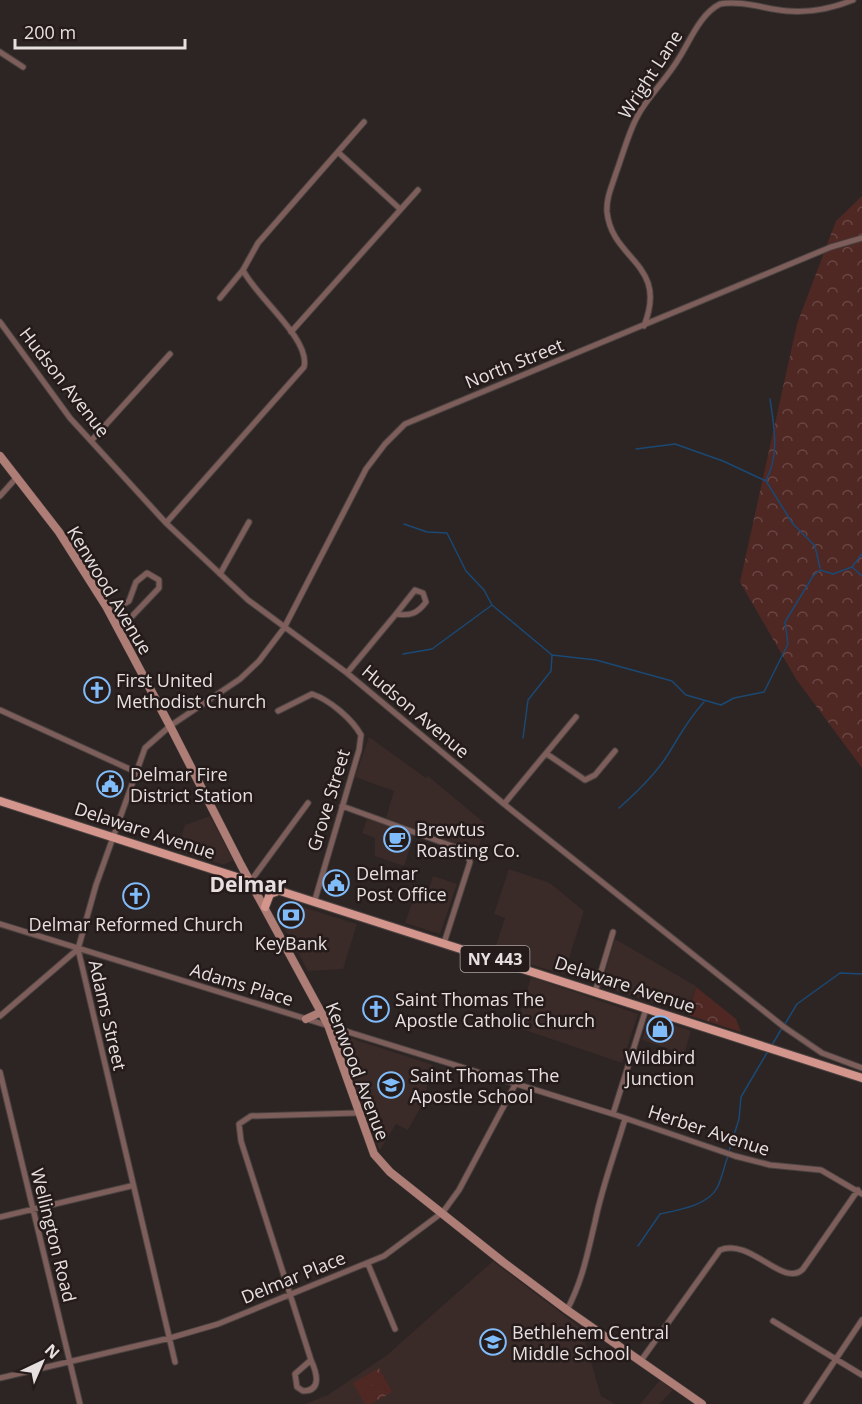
<svg xmlns="http://www.w3.org/2000/svg" width="862" height="1404" font-family="'Open Sans',sans-serif">
<style>
.built{fill:#3a2a28}
.park{fill:url(#park-crowns)}
.garden{fill:#4f2723}
.lines{fill:none;stroke-linecap:round;stroke-linejoin:round}
.stream{stroke:#1a4975;stroke-width:1.5}
.street-casing{stroke:#4b4341;stroke-width:7}
.secondary-casing{stroke:#4b4341;stroke-width:9}
.primary-casing{stroke:#4b4341;stroke-width:10}
.street{stroke:#7d5e5a;stroke-width:5}
.secondary{stroke:#ae7d76;stroke-width:8}
.primary{stroke:#d3958c;stroke-width:8}
.labels{text-anchor:middle;dominant-baseline:central;stroke-width:5;stroke-linejoin:round;paint-order:stroke}
.shield{fill:#241b1a;stroke:#aca5a5;stroke-width:1.5}
.shield-label{font-size:16px;font-weight:bold;fill:#e7e0e0}
.street-label{font-size:18px;fill:#e7e0e0;stroke:#241b1a}
.poi-label{font-size:18px;fill:#e7e0e0;stroke:#241b1a;text-anchor:start}
.quarter-label{font-size:21px;font-weight:bold;fill:#e7e0e0;stroke:#241b1a}
</style>
<defs>
<pattern id="park-crowns" width="20" height="18" patternUnits="userSpaceOnUse" patternTransform="scale(1.5)"><rect width="20" height="18" fill="#4f2723"/><path d="M2 6a3 3 0 1 1 6 0M12 15a3 3 0 1 1 6 0" fill="none" stroke="#684643"/></pattern>
</defs>
<rect width="100%" height="100%" fill="#2d2523"/>
<path class="built" d="M369 737 426 778 428 776 488 826 476 851 386 818 394 791 355 777Z
M210 816 233 860 224 865 177 851 185 825Z
M367 819 414 835 404 866 375 856V838L362 833Z
M509 869 550 883 584 911 564 974 493 954 505 918 494 914Z
M433 876 457 884 440 934 405 923 416 892 427 895Z
M283 901 357 924 343 969 308 971 278 917Z
M615 939 696 986 688 1014 601 986Z
M531 977 638 1014 622 1063 516 1027Z
M649 1017 691 1031 684 1054 642 1040Z
M350 1038 433 1065 422 1105 408 1130 396 1124 380 1150 373 1137 343 1048 344 1042Z
M493 1261 581 1328 601 1396 615 1404H305L328 1395 387 1355Z
M660 1380 673 1390 659 1404H640Z"/>
<path class="park" d="M862 196V768L796 679 740 582 797 324 836 221Z
M696 987 736 1019 741 1032 688 1015Z
M379 1368 392 1392 371 1404H365L353 1383Z"/>
<path class="garden" d="M376 1373 381 1381 363 1390 359 1383Z
M382 1383 386 1391 369 1401 364 1393Z"/>
<g class="lines">
<path class="stream" d="M636 449 675 444 723 461 766 481 793 524 815 546 820 568
M766 480C780 455 774 426 770 399
M404 524 427 532 447 533 466 571 484 590 492 605
M852 567 862 554
M403 654 432 649 492 605 552 655 596 660 672 681 686 695 721 705 734 698 764 692 788 644 785 622 813 576 820 570 833 574 852 567 862 576
M523 738 528 700 551 671 552 655
M619 808C636 793 654 776 667 756 679 737 688 719 704 702
M785 1024 797 1004 840 973 862 974
M772 1045 782 1028
M729 1151 739 1119 741 1097 768 1051
M638 1246 660 1214C678 1210 707 1206 717 1188 722 1179 724 1166 728 1156"/>
<g class="street-casing">
<path id="street" d="M0 52 23 67
M339 153 400 209
M220 298 243 270 258 243 364 122
M0 322 70 418 166 523 248 600 347 673 504 804 784 1027 822 1053 862 1068
M644 326C669 263 612 261 607 212 606 198 612 186 616 173 623 154 628 134 637 117 648 96 667 79 679 58 690 41 700 14 720 4 741 0 765 9 787 11 811 13 831 9 853 0
M291 332 418 190
M91 441 170 354
M0 496 17 477
M166 523 304 367C311 339 255 296 243 270
M220 574 249 522
M415 590 423 593 426 602C417 614 410 616 396 614Z
M110 613 129 601 136 582 147 573 159 580V588L119 630
M347 673 396 614
M0 710 136 772
M278 711 312 694C330 700 352 719 361 735L359 750 314 903
M547 754 585 780 595 775 615 751
M504 804 576 717
M342 806 466 851 470 862 444 943
M250 882 308 803
M0 924 613 1114 735 1156 770 1165 821 1170 862 1194
M595 992 613 932
M0 1016 78 949
M0 1072 80 1404
M613 1114 646 1009
M0 1217 131 1186
M368 1264 395 1329
M567 1310C583 1279 587 1255 595 1222 602 1187 615 1153 625 1119
M773 1321 862 1375
M311 1360 241 1141 239 1124 251 1116 357 1113
M311 1360C316 1371 323 1391 303 1391L297 1387 295 1374Z
M175 1362 78 949 96 885 145 748 170 726 240 679 259 661 284 628 366 469 385 444 405 424 831 247 862 238
M640 1362 720 1250C750 1237 784 1289 803 1269L858 1190
M0 1378 170 1338 218 1324 384 1256 443 1212 459 1190 515 1085
M806 1404 862 1320"/>
</g>
<g class="secondary-casing">
<path id="secondary" d="M0 456 59 532 106 606 170 726 241 865 328 1025 374 1154 390 1172 503 1262 567 1310 702 1404
M306 1019 321 1012"/>
</g>
<g class="primary-casing">
<path id="primary" d="M0 801 862 1078
M265 907 270 894 278 891"/>
</g>
<use href="#street" class="street"/>
<use href="#secondary" class="secondary"/>
<use href="#primary" class="primary"/>
</g>
<defs>
<g id="church-ring" transform="scale(1.35)"><circle r="9.5" fill="#241b1a" stroke="#81bcfa" stroke-width="1.5"/><path d="M-1.2-6h2.4v3.5h3.3v2.4h-3.3V6h-2.4V-.1h-3.3v-2.4h3.3Z" fill="#81bcfa"/></g>
<g id="civic-ring" transform="scale(1.35)"><circle r="9.5" fill="#241b1a" stroke="#81bcfa" stroke-width="1.5"/><path d="M-.6-6.5H3V-4.5H.6V-3L4-1V1h2V6H-6V1h2V-1L-.6-3ZM-1.2 2.5V6h2.4V2.5Z" fill="#81bcfa"/></g>
<g id="cafe-ring" transform="scale(1.35)"><circle r="9.5" fill="#241b1a" stroke="#81bcfa" stroke-width="1.5"/><path d="M-5.5-4.5H6V0H3Q3 3.5 0 3.5H-2.5Q-5.5 3.5-5.5 0ZM3-3.2v2h1.7v-2ZM-6 4.5H4V6H-6Z" fill="#81bcfa"/></g>
<g id="bank-ring" transform="scale(1.35)"><circle r="9.5" fill="#241b1a" stroke="#81bcfa" stroke-width="1.5"/><path d="M-6-4H6V4H-6ZM0-2.3a2.3 2.3 0 1 0 0 4.6a2.3 2.3 0 1 0 0-4.6Z" fill="#81bcfa"/></g>
<g id="shop-ring" transform="scale(1.35)"><circle r="9.5" fill="#241b1a" stroke="#81bcfa" stroke-width="1.5"/><path d="M-5-2.5h2.3a2.7 3.5 0 0 1 5.4 0H5L5.5 6h-11ZM-1.5-2.5h3a1.5 2.3 0 0 0-3 0Z" fill="#81bcfa"/></g>
<g id="school-ring" transform="scale(1.35)"><circle r="9.5" fill="#241b1a" stroke="#81bcfa" stroke-width="1.5"/><path d="M0-5L7-2L0 1L-7-2ZM-4 1L0 2.5L4 1V4Q0 6-4 4Z" fill="#81bcfa"/></g>
</defs>
<g fill-rule="evenodd">
<use href="#church-ring" x="97" y="690"/>
<use href="#civic-ring" x="110" y="784"/>
<use href="#cafe-ring" x="397" y="839"/>
<use href="#civic-ring" x="336" y="883"/>
<use href="#church-ring" x="136" y="896"/>
<use href="#bank-ring" x="291" y="915"/>
<use href="#church-ring" x="376" y="1009"/>
<use href="#shop-ring" x="660" y="1029"/>
<use href="#school-ring" x="391" y="1085"/>
<use href="#school-ring" x="493" y="1342"/>
</g>
<g class="labels">
<rect class="shield" x="460.5" y="946" width="69" height="26" rx="4.5"/>
<g class="shield-label">
<text x="495" y="959">NY 443</text>
</g>
<g class="street-label">
<text transform="translate(650 74) rotate(-57)">Wright Lane</text>
<text transform="translate(514 363) rotate(-22)">North Street</text>
<text transform="translate(65 382) rotate(52)">Hudson Avenue</text>
<text transform="translate(110 590) rotate(59)">Kenwood Avenue</text>
<text transform="translate(416 711) rotate(40)">Hudson Avenue</text>
<text transform="translate(328 800) rotate(-73)">Grove Street</text>
<text transform="translate(145 830) rotate(18)">Delaware Avenue</text>
<text transform="translate(242 984) rotate(17)">Adams Place</text>
<text transform="translate(625 984) rotate(18)">Delaware Avenue</text>
<text transform="translate(108 1015) rotate(77)">Adams Street</text>
<text transform="translate(358 1071) rotate(69)">Kenwood Avenue</text>
<text transform="translate(709 1130) rotate(18)">Herber Avenue</text>
<text transform="translate(54 1235) rotate(76)">Wellington Road</text>
<text transform="translate(293 1277) rotate(-22)">Delmar Place</text>
</g>
<g class="poi-label">
<text x="116" y="680">First United<tspan x="116" dy="21">Methodist Church</tspan></text>
<text x="130" y="774">Delmar Fire<tspan x="130" dy="21">District Station</tspan></text>
<text x="416" y="829">Brewtus<tspan x="416" dy="21">Roasting Co.</tspan></text>
<text x="356" y="873">Delmar<tspan x="356" dy="21">Post Office</tspan></text>
<text x="136" y="924" text-anchor="middle">Delmar Reformed Church</text>
<text x="291" y="943" text-anchor="middle">KeyBank</text>
<text x="395" y="999">Saint Thomas The<tspan x="395" dy="21">Apostle Catholic Church</tspan></text>
<text x="660" y="1057" text-anchor="middle">Wildbird<tspan x="660" dy="21">Junction</tspan></text>
<text x="410" y="1075">Saint Thomas The<tspan x="410" dy="21">Apostle School</tspan></text>
<text x="512" y="1332">Bethlehem Central<tspan x="512" dy="21">Middle School</tspan></text>
</g>
<g class="quarter-label">
<text x="248" y="884">Delmar</text>
</g>
</g>
<g transform="translate(42 1362) rotate(44)" stroke="#241b1a" stroke-width="4.5" paint-order="stroke">
<path d="M0-4.5L10 22L0 15L-10 22Z" fill="#e7e0e0"/>
<text y="-9" font-size="16" font-weight="bold" text-anchor="middle" fill="#e7e0e0">N</text>
</g>
<path d="M15 39v9h170v-9" fill="none" stroke="#e7e0e0" stroke-width="3"/>
<text x="24" y="39" font-size="18" fill="#e7e0e0" stroke="#241b1a" stroke-width="4.5" paint-order="stroke">200 m</text>
</svg>
